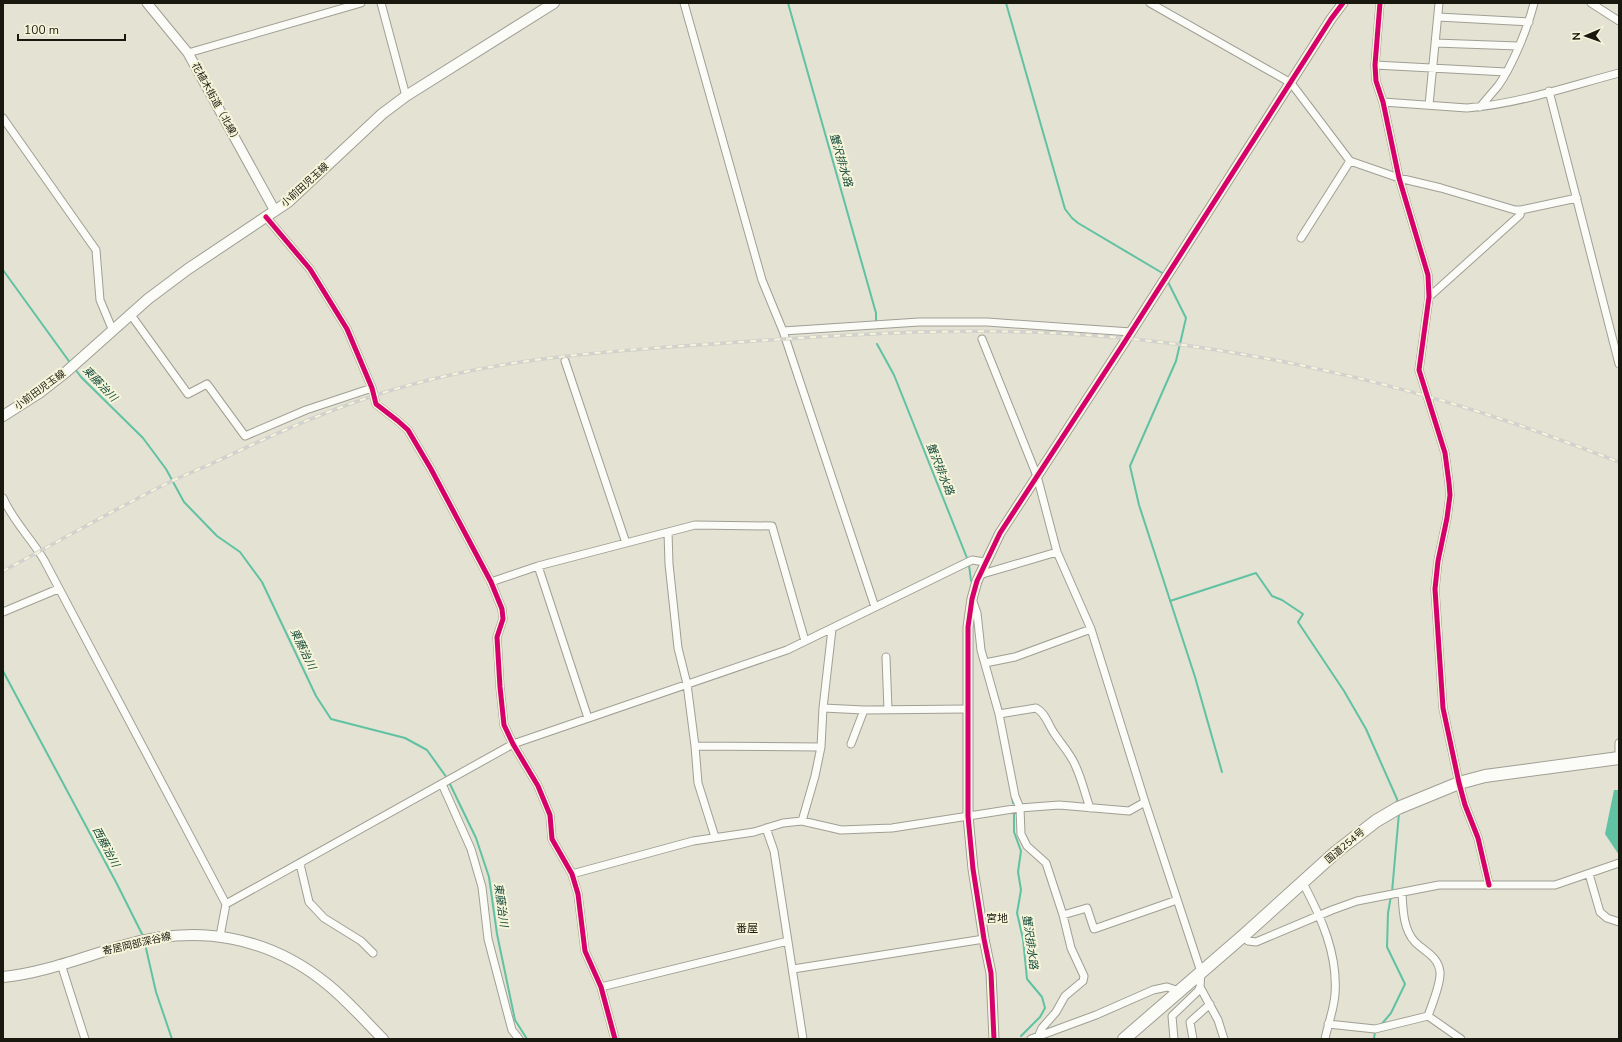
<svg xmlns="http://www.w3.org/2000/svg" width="1622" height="1042" font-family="'Nunito Sans','Noto Sans JP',sans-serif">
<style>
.water{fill:#60c2a3}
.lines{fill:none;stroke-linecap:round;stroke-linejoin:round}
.stream{stroke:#60c2a3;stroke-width:2}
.minor-casing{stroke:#a09f94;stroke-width:9}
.tertiary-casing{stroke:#a09f94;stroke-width:11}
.secondary-casing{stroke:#a09f94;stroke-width:12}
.trunk-casing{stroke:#a09f94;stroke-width:14}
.minor{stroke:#fbfbf8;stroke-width:7}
.tertiary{stroke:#fbfbf8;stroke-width:9}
.secondary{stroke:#fbfbf8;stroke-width:10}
.trunk{stroke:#fbfbf8;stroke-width:12}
.rail-casing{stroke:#d1d1cd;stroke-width:3.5}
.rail{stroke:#f6f5da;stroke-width:2;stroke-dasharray:6;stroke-linecap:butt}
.cycleway-casing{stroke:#f6f5da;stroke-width:8}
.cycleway{stroke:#d6006c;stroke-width:5}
.labels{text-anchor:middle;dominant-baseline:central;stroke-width:4;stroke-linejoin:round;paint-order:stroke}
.street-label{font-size:10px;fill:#19180f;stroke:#f6f5da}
.water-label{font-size:11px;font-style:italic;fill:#154b3c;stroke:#f6f5da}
.neighbourhood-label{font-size:11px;fill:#19180f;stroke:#f6f5da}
</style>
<rect width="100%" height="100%" fill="#e3e2d3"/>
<path class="water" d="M1614 790H1619V855L1605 834Z"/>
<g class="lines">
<path class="stream" d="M788 3 876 313V322
M1006 3 1065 209 1072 218 1078 223 1164 274
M3 270 71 364
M1167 280 1186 318 1176 361 1130 466 1139 505 1195 677 1222 772
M877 344 894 375 967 558
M75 369 81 377 143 438 166 469 184 502 217 536 240 552 262 582 316 696 331 719 405 738 427 750 447 778
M969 565 971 581
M1170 601 1256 573 1272 596 1282 600 1303 614 1298 622 1344 691 1366 729 1397 799 1398 804
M3 671 117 884 144 938
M449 782 476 838 489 877 497 934 515 1020 527 1039
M1012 796 1013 803
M1014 813V832L1021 851 1018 872 1021 890 1017 913 1023 939 1027 979 1042 997 1045 1008 1040 1017 1021 1036
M1392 892 1399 813
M145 944 156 992 172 1039
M1380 1026 1391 1013 1405 984 1387 947 1388 913 1391 896
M1374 1039 1375 1031"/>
<g class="minor-casing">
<path id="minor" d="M381 3 406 96
M684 3 762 280 783 331 875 607
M1150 3 1291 83 1350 161 1399 178 1441 188 1515 210H1521L1577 198
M1380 3 1375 65 1376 81 1383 102 1399 178 1428 275 1429 297 1419 370 1445 453 1449 483 1450 495 1447 518 1438 561 1435 589 1443 708 1459 783 1465 805 1478 838 1489 885
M1591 3 1619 21
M1438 17 1529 22
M1435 43 1518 46
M188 53 361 3
M1375 65 1506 72
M1549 91 1619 364
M1383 102 1467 108C1518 104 1570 86 1619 73
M1429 105 1439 3
M1480 107C1486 100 1492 93 1498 86 1513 65 1528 27 1534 3
M3 118 96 250 100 300 113 331
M266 217 310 269 347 329 372 388 376 404 398 421 408 430 431 469 491 582 502 609 503 619 497 637 500 687 504 725 513 744 538 786 550 815 552 839 572 874 578 894 585 951 601 987 615 1039
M1301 238 1350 161
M1429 297 1520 215 1521 210
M131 315 188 394 207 384 245 436 306 410 372 388
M783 331 919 322H987L1131 332
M982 339 1037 476 1057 552 1091 629 1145 802 1201 972 1200 987 1198 991 1172 1016 1174 1039
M565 361 626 543
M3 498C13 521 31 538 44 560L226 904 220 936
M668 532 669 564 678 648 687 684 695 746 821 747
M538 566 588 718
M979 575 1057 552
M491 582 538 566 695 525 772 526 805 641
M972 599 977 613 981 650 999 714 1015 796 1020 808 1021 834 1027 846 1046 863 1063 915 1071 948 1084 976 1083 981 1065 996 1056 1012 1042 1028 1038 1037
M3 612 58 589
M886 657 888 710
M985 663 1015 657 1091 629
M823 708 864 710 967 709
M999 714 1036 708C1046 713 1048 725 1054 733 1061 744 1071 754 1076 767 1082 780 1085 794 1090 808
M851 744 864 710
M695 746 698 783 715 837
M1619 759V743
M442 784 471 849 482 887 488 939 509 1019 512 1030 519 1039
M802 821 815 776 821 747 823 708 832 629
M766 828 774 851 803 1039
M300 864 309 902 324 918 361 941 373 953
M572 874 693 841 754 832 783 823 802 821 841 830 892 828 1020 808 1059 805 1129 811 1145 802
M1589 874 1600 912 1607 918 1619 922
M1303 883C1321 917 1338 954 1335 994 1334 1009 1328 1024 1325 1039
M1402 893C1403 909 1403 929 1415 942 1425 952 1438 956 1440 972 1441 984 1432 1004 1428 1016
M226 904 513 744 787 650 972 560 985 562
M1063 915 1087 908 1094 929 1177 900
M1243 936 1248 941 1256 942 1332 910 1357 901 1439 885H1555L1619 863
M61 964 85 1039
M793 969 984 939
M601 987 788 941
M1200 987 1218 1020 1224 1039
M1328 1024 1375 1029 1428 1016 1461 1039
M1031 1039 1096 1015 1153 990 1167 987 1179 991
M1193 1039 1190 1022 1210 1004"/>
</g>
<g class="tertiary-casing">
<path id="tertiary" d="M147 3 188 53 275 211
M994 1039 991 973 984 939 973 869 968 816V627L972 599 977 581 1000 533 1122 346 1331 19 1343 3"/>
</g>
<g class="secondary-casing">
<path id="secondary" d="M3 416 39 393 66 372 148 299 188 269 288 202 382 114 406 96 554 3
M3 977C45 973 85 956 125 945 198 924 268 936 327 984 347 1000 365 1021 383 1039"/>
</g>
<g class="trunk-casing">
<path id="trunk" d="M1124 1039 1243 936 1336 852 1376 821 1398 808 1459 783 1485 776 1619 758"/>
</g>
<use href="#minor" class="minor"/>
<use href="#tertiary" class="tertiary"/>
<use href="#secondary" class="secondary"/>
<use href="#trunk" class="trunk"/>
<g class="rail-casing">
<path id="rail" d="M3 571C60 541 116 508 174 480 187 474 200 469 213 463 266 438 320 413 376 395 491 358 607 351 725 343 841 335 955 327 1071 334 1220 343 1375 376 1516 424 1551 436 1585 449 1619 462"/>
</g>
<use href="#rail" class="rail"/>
<g class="cycleway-casing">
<path id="cycleway" d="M1380 3 1375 65 1376 81 1383 102 1399 178 1428 275 1429 297 1419 370 1445 453 1449 483 1450 495 1447 518 1438 561 1435 589 1443 708 1459 783 1465 805 1478 838 1489 885
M266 217 310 269 347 329 372 388 376 404 398 421 408 430 431 469 491 582 502 609 503 619 497 637 500 687 504 725 513 744 538 786 550 815 552 839 572 874 578 894 585 951 601 987 615 1039
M994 1039 991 973 984 939 973 869 968 816V627L972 599 977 581 1000 533 1122 346 1331 19 1343 3"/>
</g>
<use href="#cycleway" class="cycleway"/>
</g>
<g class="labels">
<g class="street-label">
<text transform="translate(216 103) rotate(61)">花植木街道（北線）</text>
<text transform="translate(305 185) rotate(-42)">小前田児玉線</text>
<text transform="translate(40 390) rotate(-36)">小前田児玉線</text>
<text transform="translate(1345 846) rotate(-40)">国道254号</text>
<text transform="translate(137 944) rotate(-13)">寄居岡部深谷線</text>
</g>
<g class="water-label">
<text transform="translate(841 160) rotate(74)">蟹沢排水路</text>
<text transform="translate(100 384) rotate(46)">東藤治川</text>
<text transform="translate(940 469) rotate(68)">蟹沢排水路</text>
<text transform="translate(303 649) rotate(64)">東藤治川</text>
<text transform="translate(106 847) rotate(62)">西藤治川</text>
<text transform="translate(501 905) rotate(82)">東藤治川</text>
<text transform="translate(1030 942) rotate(82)">蟹沢排水路</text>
</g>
<g class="neighbourhood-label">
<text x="997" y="918">宮地</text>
<text x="747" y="928">番屋</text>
</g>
</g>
<rect width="1622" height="1042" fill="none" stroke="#19180f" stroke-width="8"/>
<g transform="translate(1586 36) rotate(268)" stroke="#f6f5da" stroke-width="3" paint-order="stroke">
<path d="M0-3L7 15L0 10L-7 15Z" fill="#19180f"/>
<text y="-6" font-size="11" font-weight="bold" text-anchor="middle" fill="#19180f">N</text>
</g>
<path d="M18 34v6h107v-6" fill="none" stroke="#19180f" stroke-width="2"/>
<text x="24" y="34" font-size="12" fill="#19180f" stroke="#f6f5da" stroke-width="3" paint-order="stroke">100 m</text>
</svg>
